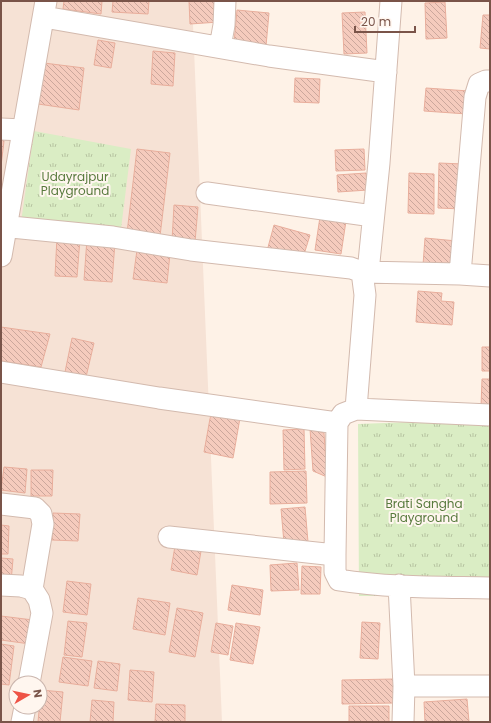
<svg xmlns="http://www.w3.org/2000/svg" width="491" height="723" font-family="Poppins,sans-serif">
<style>
.residential{fill:#f6e2d5;fill-rule:evenodd}
.grass{fill:url(#grass-tufts)}
.building{fill:url(#building-back-hatch);stroke:#e9ae9c}
.lines{fill:none;stroke-linecap:round;stroke-linejoin:round}
.minor-casing{stroke:#d3baae;stroke-width:23}
.minor{stroke:#fff;stroke-width:21}
.labels{text-anchor:middle;dominant-baseline:central;stroke-width:4;stroke-linejoin:round;paint-order:stroke}
.park-label{font-size:12px;fill:#587a3d;stroke:#fff6ef}
</style>
<defs>
<pattern id="grass-tufts" width="24" height="20" patternUnits="userSpaceOnUse"><rect width="24" height="20" fill="#daedc4"/><path d="M3 7l-1-3M5 7V3M7 7l1-3M15 17l-1-3M17 17v-4M19 17l1-3" fill="none" stroke="#b6c3a1"/></pattern>
<pattern id="building-back-hatch" width="6" height="6" patternUnits="userSpaceOnUse"><rect width="6" height="6" fill="#f5cbbd"/><path d="M-1 5l2 2M0 0l6 6M5-1l2 2" fill="none" stroke="#cba79c"/></pattern>
</defs>
<rect width="100%" height="100%" fill="#fef2e7"/>
<path class="residential" d="M1 1H192L222 722H1ZM16 683H40V707H16Z"/>
<path class="grass" d="M34 131 131 149 121 229 21 222Z
M490 419V596H359L358 424Z"/>
<path class="building" d="M64 1H102L101 14 63 9Z
M113 1H149L148 14 112 12Z
M189 1H218L219 22 190 24Z
M445 2 447 38 426 39 425 3Z
M237 10 269 13 266 46 234 43Z
M365 12 367 53 344 54 342 13Z
M483 15H490V49L480 48Z
M98 40 115 43 111 68 94 65Z
M153 51 175 53 173 86 151 84Z
M44 63 84 68 79 110 38 104Z
M295 78 320 79 319 103 294 102Z
M426 88 469 91 467 114 424 111Z
M1 140 4 141 1 166Z
M137 149 170 153 160 236 127 233Z
M364 149 365 170 336 171 335 150Z
M439 163 463 164 462 209 438 208Z
M366 173 368 190 338 192 337 175Z
M409 173 434 174V214L408 213Z
M174 205 198 207 195 242 172 241Z
M320 217 346 221 341 254 315 250Z
M274 225 310 235 302 261 267 251Z
M57 237 80 239 77 277 55 276Z
M425 238 457 241 455 268 423 265Z
M87 239 115 242 112 282 84 280Z
M137 250 170 254 167 283 133 279Z
M418 291 442 293 441 301 454 302 452 325 416 322Z
M1 327 50 334 41 367 1 361Z
M72 338 94 343 86 377 65 372Z
M482 347H490V371H482Z
M482 379H490V407H481Z
M211 413 240 418 233 458 204 452Z
M304 429 305 469 284 470 283 430Z
M310 429 324 433 327 477 313 471Z
M4 467 27 469 25 493 1 490Z
M31 470H53L52 496H31Z
M306 471 307 503 270 504V472Z
M305 507 308 542 284 543 281 509Z
M53 513 80 514 78 541 52 540Z
M1 525 9 526 8 554H1Z
M176 540 202 545 197 575 171 570Z
M1 558 13 559 11 582 1 581Z
M297 563 299 590 271 591 270 565Z
M302 566 321 567 320 594H301Z
M67 581 91 584 87 615 63 612Z
M232 585 263 590 260 615 228 610Z
M138 598 170 603 165 635 133 629Z
M177 608 203 613 195 657 169 652Z
M1 616 33 620 30 644 1 640Z
M68 621 87 623 82 657 64 655Z
M362 622 380 623 378 659 360 658Z
M216 623 233 626 228 655 211 652Z
M236 623 260 627 253 664 230 660Z
M1 644 14 646 9 685 1 684Z
M63 657 92 661 88 686 59 682Z
M98 661 120 664 117 691 94 688Z
M130 670 154 672 152 702 128 700Z
M394 679V703L342 704V680Z
M41 690 63 692 60 722H38Z
M467 699 469 722H425L424 702Z
M92 700 114 702 113 722H90Z
M156 704 185 705V722H155Z
M349 706H389V722H349Z"/>
<g class="lines">
<g class="minor-casing">
<path id="minor" d="M44 17 269 56 386 72
M220 47 224 25 225 1
M1 129 23 130
M207 193 373 216
M1 226 113 237 191 250 351 268 362 272 365 295 356 409
M1 256 46 1
M362 272 460 274 490 276
M368 272 379 163 391 1
M460 274 475 97 479 84 486 81H490
M1 372 159 398 337 423 343 414 356 409 490 415
M1 504 35 508 41 514 43 524 32 589
M169 537 335 555 337 423
M335 555V572L339 580C389 588 440 587 490 588
M1 585 21 586 32 589 39 600 42 613 29 683
M399 585 404 686
M22 722 25 707
M403 722 404 686H490"/>
</g>
<use href="#minor" class="minor"/>
</g>
<g class="labels">
<g class="park-label">
<text x="75" y="176">Udayrajpur<tspan x="75" dy="14">Playground</tspan></text>
<text x="424" y="503">Brati Sangha<tspan x="424" dy="14">Playground</tspan></text>
</g>
</g>
<rect width="491" height="723" fill="none" stroke="#7a5449" stroke-width="4"/>
<g transform="translate(28 695) rotate(81)"><circle r="19" fill="#fff6ef" stroke="#cab5ad"/>
<path d="M0-3L7 15L0 10L-7 15Z" fill="#ee5346"/>
<text y="-6" font-size="11" font-weight="bold" text-anchor="middle" fill="#7a5449">N</text>
</g>
<path d="M355 26v6h60v-6" fill="none" stroke="#7a5449" stroke-width="2"/>
<text x="361" y="26" font-size="12" fill="#7a5449" stroke="#fff6ef" stroke-width="3" paint-order="stroke">20 m</text>
</svg>
